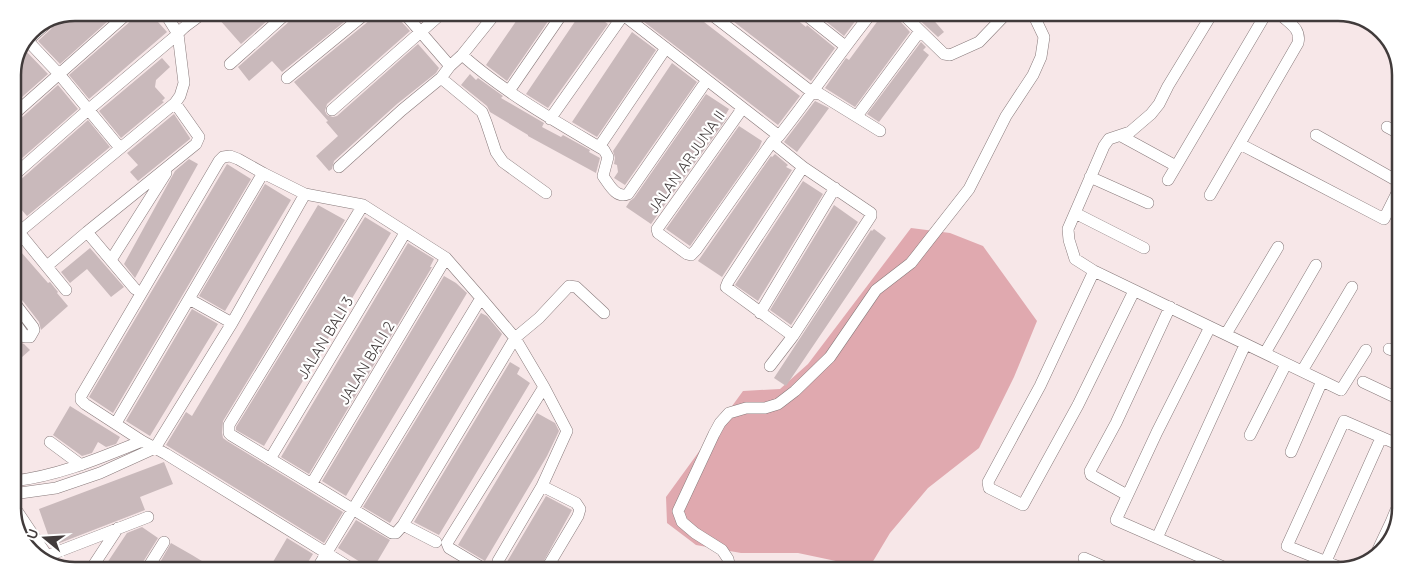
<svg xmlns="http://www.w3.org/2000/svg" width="1413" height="583" font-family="Quicksand,sans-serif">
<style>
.green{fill:#e0a9af}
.building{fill:#c9b9bb}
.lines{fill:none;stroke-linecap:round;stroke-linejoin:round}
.minor-casing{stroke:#887a7b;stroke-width:12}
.minor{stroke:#fff;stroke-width:11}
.labels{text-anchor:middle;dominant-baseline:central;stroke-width:4.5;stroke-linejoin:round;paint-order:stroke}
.street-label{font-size:15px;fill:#413b3b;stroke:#fff}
.rim{fill:none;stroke:#413b3b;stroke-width:2.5}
</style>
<rect width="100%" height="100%" fill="#f7e7e8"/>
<path class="green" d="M911 228 950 233 983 246 1037 321 1014 377 979 448 928 488 890 533 869 568 798 553H741L696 545 667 523 666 497 743 391 780 389 808 364Z"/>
<path class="building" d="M75 12 117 13 60 64 38 41 51 29 53 26V22Z
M135 13H150L167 32 89 99 69 75 133 19Z
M223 13H276L241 44 218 18Z
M294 13 354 14 282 72 272 61 249 81 238 67 292 19Z
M372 14H398L399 19 410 31 327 104 325 111 327 115 333 117 337 116 418 44 439 68 436 73 397 104 334 161 332 169 329 171 316 156 338 136 326 122 328 121 294 82 370 20Z
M521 14H553L507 81 486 65Z
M580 14H594L608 24 548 108 526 94Z
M635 15H695L800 96 778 125Z
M725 15H791L806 27 807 25 835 48 811 81Z
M818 15H860L844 36Z
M882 15H898L900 21 910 32 855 107 825 88 846 58 849 60Z
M915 16H930L944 32 938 37Z
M632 32 656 50 597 137 572 122Z
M921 42 926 47 923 50 929 55 879 122 867 114Z
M24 49 48 74 13 105V71L22 51Z
M162 58 170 67 156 80 155 87 165 98 162 101 164 102 121 138 99 111Z
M672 63 697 82 625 185 614 178 618 172 617 165 614 164 615 158 613 151Z
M470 74 476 80 478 78 503 96 501 98 544 123 542 127 561 137 563 135 590 150 589 152 600 158 596 173 528 136V135L490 112 487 106 461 85Z
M58 85 78 109 13 166V122L18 121Z
M706 94 729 109 725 116 727 118 651 224 626 207 630 201 634 198Z
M815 101 829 108 797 152 784 142Z
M174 114 190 138V139L138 181 130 172 138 165 127 153Z
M88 120 110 147 27 216 13 200V183L18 182Z
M739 126 762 141 759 148 690 246 666 229Z
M775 154 788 165 786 167 792 170 722 277 698 261 771 156 772 157Z
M189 159 198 164 135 278 124 264 175 171Z
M227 164 251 179 113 413 89 397Z
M803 181 823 194 758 301 735 285Z
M265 184 291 200 225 311 199 296Z
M318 205 345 220 223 421 222 433 223 438 227 441 343 512 324 543 166 445 186 412 192 416Z
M834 205 858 222 791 325 770 310Z
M365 217 391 233 264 446 236 430V427Z
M874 229 886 238 786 386 774 378 871 230 872 231Z
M408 243 434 259 430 267H432L309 474 281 457Z
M13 244H14L48 283 50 282 58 292 57 293 68 306 41 330 39 322 19 296 13 294Z
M90 248 124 287 111 297 87 269 70 283 61 272Z
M444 276 456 283 467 293 346 496 322 481Z
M192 309 218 324 150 436 126 421Z
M481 313 487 316 502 334 390 523 363 507Z
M13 332 19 342 24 344 30 350 13 365Z
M510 362 520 368 517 374 530 383 439 535 414 522Z
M70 406 120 437 116 444 106 447 98 442 92 453 82 456 53 435Z
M537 413 555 423 559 431 547 456 485 561 458 545Z
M164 462 173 484 140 497 145 510 52 546 39 509Z
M546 496 572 510 540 568 504 567Z
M356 520 390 540 374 567H368L338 548Z
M142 527 158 538 143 562 142 566H105L127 533Z
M287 538 313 554 305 567H270Z
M171 543 192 555 210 566H158Z"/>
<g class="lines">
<g class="minor-casing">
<path id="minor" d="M405 14 450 66
M622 14 779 136
M712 15 813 93 820 94 880 131
M806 15 845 46
M905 16 944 54 950 55 979 42 1004 16
M1210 17 1168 86 1159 104 1151 114 1130 132 1109 139 1104 146 1068 229 1069 240 1075 259 1094 271 1341 390 1366 350
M27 40 59 74 120 148
M26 42 46 24
M462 55C505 93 555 121 604 150L608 157 603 176C609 184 616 199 628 194L707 80
M230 64 287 13
M287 78 365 14
M441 78 482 112 486 122 496 152 503 162 546 193
M509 91 562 14
M742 109 657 229 658 233 687 254 691 255 696 250 772 142 779 136C810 97 838 55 870 15
M332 110 441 14
M13 115 128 13
M857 116 920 31
M550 119 624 14
M1387 127 1400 134
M1316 135 1399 182
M1121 136 1176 166
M1240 144 1384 219 1399 189
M599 147 666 48
M339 167 402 110 441 78 450 66 462 55 495 14
M13 176 88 110 178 34C184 25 195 21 202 13
M1090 177 1148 203
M1168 180 1264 17
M1210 195 1298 43C1301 30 1292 25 1283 17
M363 205 229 425V433L231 435 392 533H396L403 525 515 338 539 318 569 286 576 287 604 313
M1075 213 1144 248
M13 225 66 290
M87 232 135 289
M13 237 175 103 180 96 184 83 178 34 165 13
M111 260 166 173
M47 266 87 232 196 144 199 137 175 103
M1094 271 1040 386 988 482 989 488 1023 505 1078 405 1134 291
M189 299 232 323
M13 301 33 327 34 330 30 337H25L13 320
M760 313 835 188
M1210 327 1157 432 1116 520 1228 569
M1226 334 1278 247
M793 336 726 287 728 282 803 167
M1389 349 1398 352
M1265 353 1316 265
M770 366 793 336 871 216V213L803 167 772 142
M1302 371 1352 287
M1363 382 1397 398
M116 423 263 173
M1250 435 1286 364
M50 442 81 465
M1291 452 1322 381
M270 459 405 233
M13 481C58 476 100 458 142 441
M312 483 446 258
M542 486 576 503 580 509 578 516 547 568
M13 494 56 488 100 473 155 448 232 323 305 194
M1127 495 1091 475 1090 471 1116 423 1170 307
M13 505 54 566
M1391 522 1396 510
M403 525 436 542
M1157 538 1245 345
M47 556 148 517
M1084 558 1111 570
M1374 558 1391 522 1396 524
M93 566 118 528
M149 566 164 542
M479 566 449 548 447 543 544 387
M318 567 481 298
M349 567 166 454 142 441 85 404 81 400V396L219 161 223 157 230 156 238 159 263 173 305 194 363 205 446 258 481 298 515 338 544 387 567 431 542 486 498 561
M730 568 728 559 722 550 695 533 682 522 678 511 714 434 720 423 729 413 746 408H765L778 404 795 391 830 357 876 290 911 263 969 189 1006 116 1033 75 1041 57 1044 37 1034 16
M1344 569 1287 546 1344 421 1397 444
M1322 570 1381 438"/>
</g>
<use href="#minor" class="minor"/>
</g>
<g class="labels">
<g class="street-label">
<text transform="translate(686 162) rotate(-55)">JALAN ARJUNA II</text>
<text transform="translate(325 338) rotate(-59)">JALAN BALI 3</text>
<text transform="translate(366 363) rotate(-59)">JALAN BALI 2</text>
</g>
</g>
<path d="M0 0H1413V583H0ZM75 21H1338A54 54 0 0 1 1392 75V508A54 54 0 0 1 1338 562H75A54 54 0 0 1 21 508V75A54 54 0 0 1 75 21Z" fill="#fff" fill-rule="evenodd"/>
<path class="rim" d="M75 21H1338A54 54 0 0 1 1392 75V508A54 54 0 0 1 1338 562H75A54 54 0 0 1 21 508V75A54 54 0 0 1 75 21Z"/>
<g transform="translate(45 538) rotate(288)" stroke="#ffffff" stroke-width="4" paint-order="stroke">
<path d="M0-4L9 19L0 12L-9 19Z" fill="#413b3b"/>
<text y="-8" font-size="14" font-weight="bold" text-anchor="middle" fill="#413b3b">U</text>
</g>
</svg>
